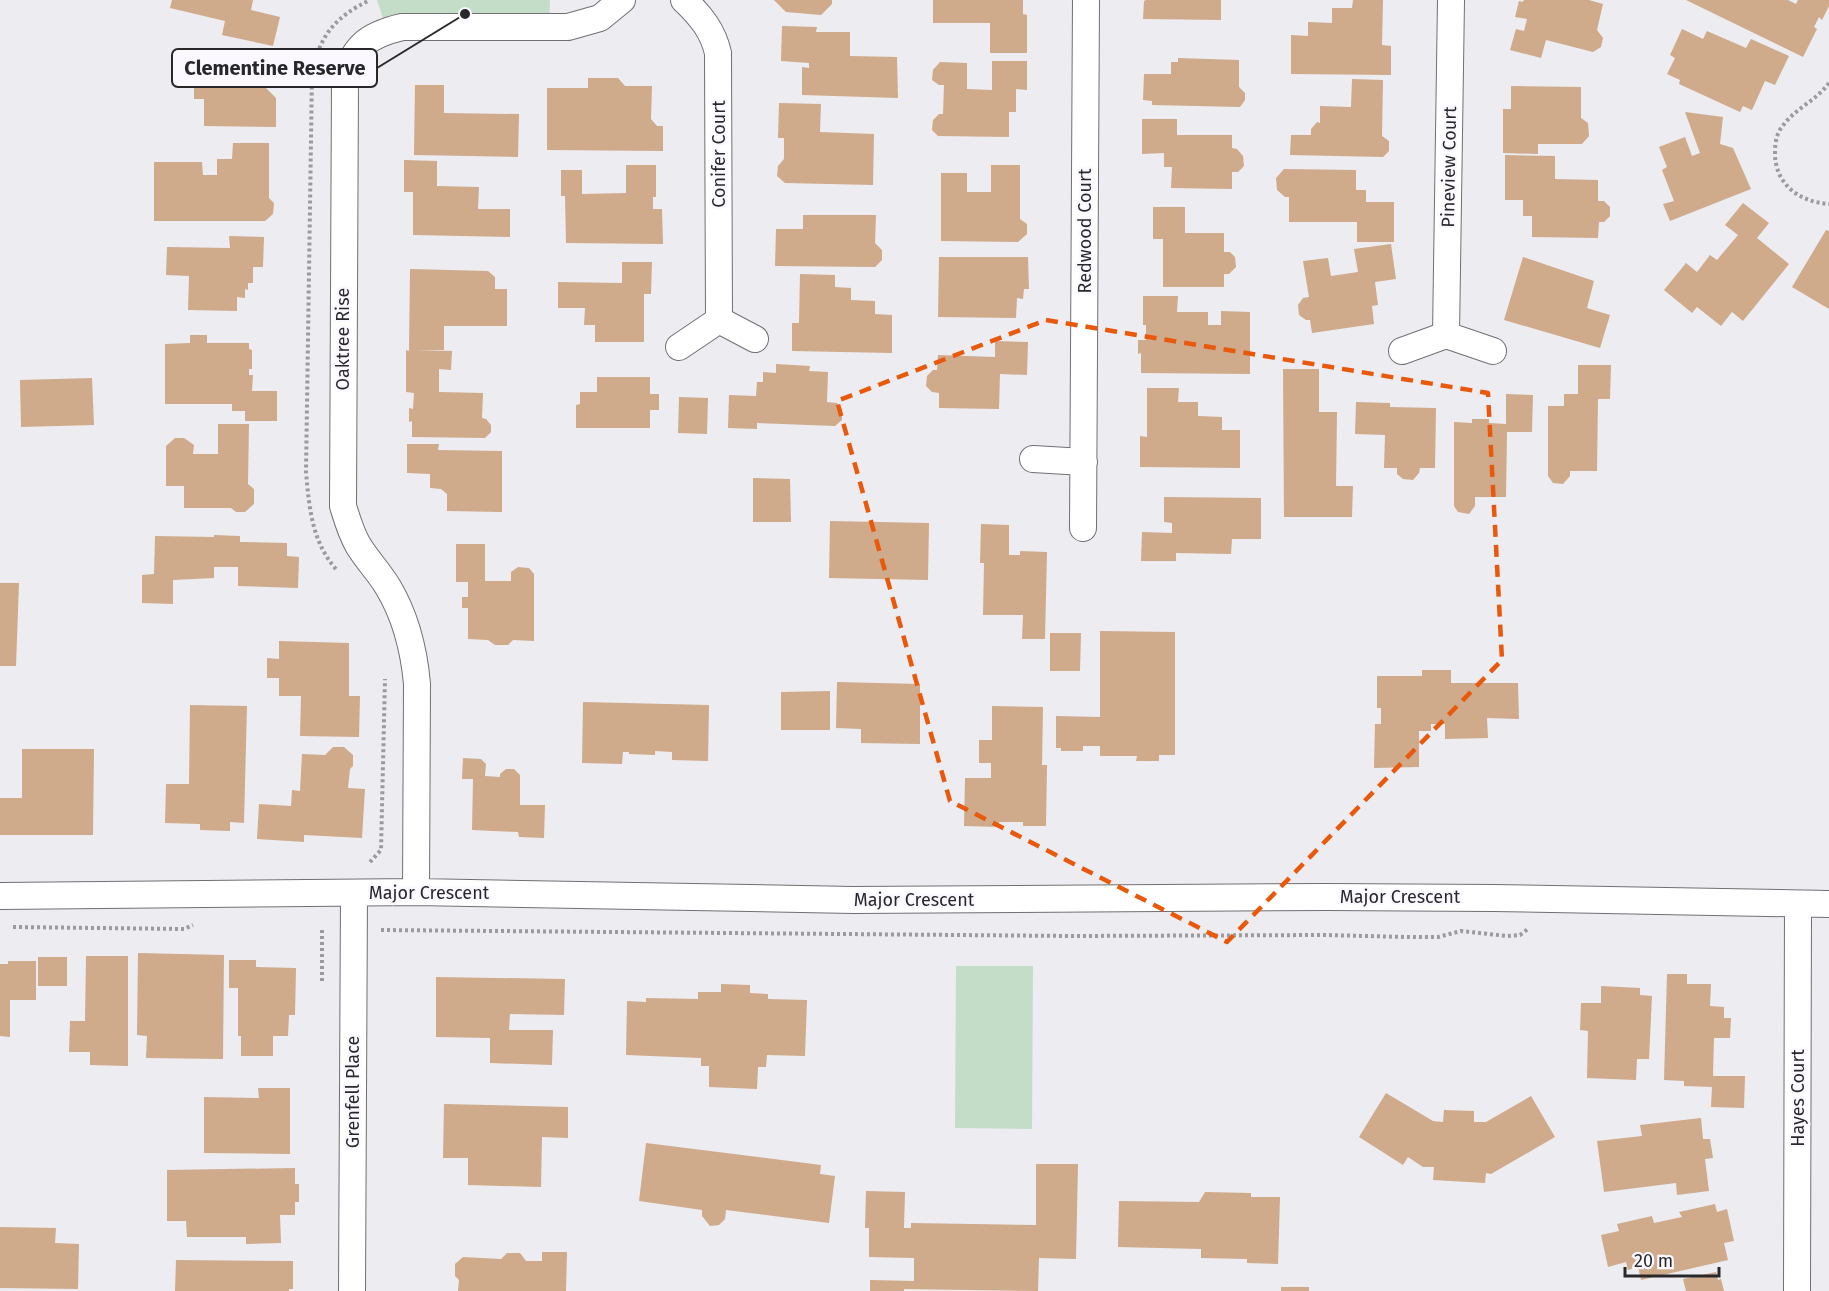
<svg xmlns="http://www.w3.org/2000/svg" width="1829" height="1291" font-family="'Fira Sans',sans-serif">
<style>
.green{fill:#c4ddc8}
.building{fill:#cfaa8b}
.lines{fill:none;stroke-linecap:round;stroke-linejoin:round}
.street-casing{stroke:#716f74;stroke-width:28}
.path{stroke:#9b9b9e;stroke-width:4;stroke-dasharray:3 3;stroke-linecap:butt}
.street{stroke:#fff;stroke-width:26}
.marked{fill:none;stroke:#e8590c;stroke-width:4.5;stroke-dasharray:12 8;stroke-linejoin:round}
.labels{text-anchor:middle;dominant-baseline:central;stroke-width:5;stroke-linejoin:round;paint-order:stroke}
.street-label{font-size:18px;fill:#28282a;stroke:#fbf9ff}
.leader{fill:none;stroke:#28282a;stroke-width:2}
.callout-dot{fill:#28282a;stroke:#fbf9ff;stroke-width:2}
.callout{fill:#fbf9ff;stroke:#28282a;stroke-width:2}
.callout-label{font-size:20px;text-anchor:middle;font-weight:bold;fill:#28282a}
</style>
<rect width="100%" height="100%" fill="#edecf1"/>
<path class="green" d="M377 0H550L549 28 387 31Z
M956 966H1033L1032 1129 955 1128Z"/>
<path class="building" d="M172 0H253L251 10 280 17 273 46 222 35 225 21 170 8Z
M774 0H832V4L821 15 786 12Z
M933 0H1023V14L1027 15V53H990V23H933Z
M1146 0H1221V20L1143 19 1144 1Z
M1353 0H1383L1382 45 1391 46V75L1291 74V35L1308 36V22L1332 23V8H1352Z
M1524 0H1589L1603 4 1597 30 1603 38 1601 47 1593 52 1546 40 1541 58 1510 50 1516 29 1524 31 1527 19 1515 17 1519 1 1523 2Z
M1686 0H1788L1796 4 1798 0H1829V6L1822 20 1819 17 1814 27 1817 29 1803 57Z
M782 26 817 27 816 32H850V56L897 57 898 98 802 95V67L809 68V63L781 61Z
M1682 29 1703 39 1707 31 1746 48 1751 39 1789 56 1775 85 1765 81 1752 110 1743 106 1740 112 1679 84 1680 80 1667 74 1675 58 1670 55Z
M223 55H264V86L276 98V127L204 126V99H194V69L223 70Z
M1178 58 1239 60V87L1245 93V100L1240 107 1152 105V101L1143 100 1144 74H1171V62H1178Z
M992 61H1027V90L1016 89V112H1009V137L938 136 932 130 933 120 939 114H943L944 85H939L932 80 933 70 940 62 967 63V89L992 90Z
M588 78H618L625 86H652L651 119 657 126H663V151L547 150V88H588Z
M1352 79 1383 80 1382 136 1389 141V151L1383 157 1290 155 1291 135H1311V129L1317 122 1320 123V106L1351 107Z
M415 85H444V113L519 114 518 157 414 155Z
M1511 86 1581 87V118L1588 123 1589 136 1582 144H1538V154L1503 153V109H1511Z
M779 103 821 104 820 132 874 134 873 185 785 183 777 176 778 166 784 159V138H778Z
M1685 112 1723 117 1720 144 1733 148 1751 189 1670 221 1663 204 1674 201 1662 170 1667 167 1659 147 1685 137 1692 156 1700 153Z
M1142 119H1177V135H1232V148L1237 149 1243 156 1244 166 1238 172H1232V189L1171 188 1172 167H1164V153L1142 154Z
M233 143H269V198L274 203 273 214 265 221H154V162H202L203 175H217V159H232Z
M1505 155 1555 156V179L1598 180V201H1604L1610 207V216L1604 222H1599L1598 238 1532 237V216H1523V200H1505Z
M404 160 437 161V186L479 187 478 209H510V237L413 235V192H404Z
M626 165H656V197H653V209H662L663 244 566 243 565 196H561V170H582V194L626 193Z
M991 165H1020V219L1027 224V234L1018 242 941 241V173H967V192H991Z
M1284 169 1356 170V190H1366V202H1394V242H1357V222H1289V197H1285L1277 190 1276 178Z
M1743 203 1769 223 1757 238 1789 264 1743 321 1732 312 1721 326 1697 307 1692 313 1664 290 1686 263 1697 272 1710 255 1717 260 1738 235 1725 225Z
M1153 207H1185V233H1224V252H1230L1235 257 1236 267 1229 274H1224V287H1163V239H1153Z
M803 215H876L875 243 882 250V260L875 267 775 266 776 229H803Z
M1826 230 1829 231V309L1792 287Z
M229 236 264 237 263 267H253V283H248V290L245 289V298L237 297V311L188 310 189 276 166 275 167 247 230 248Z
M1391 244 1396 279 1375 282 1378 305 1372 306 1374 324 1312 333 1310 320H1306L1299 315 1298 305 1303 298 1309 297 1303 261 1328 258 1331 276 1358 272 1354 249Z
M939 257H1028L1029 289H1024L1023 299 1017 298 1016 318 938 317Z
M1523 257 1594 281 1587 308 1610 315 1600 348 1504 320Z
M622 262H652L651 294H644V342H595V325H584L585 308H558V282L622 283Z
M410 269 488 271 495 277V289H507V326H444V350H414L452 351 451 370 439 369V392L483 393 482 418 486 419 491 425V432L485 438 412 437V421L409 422V408L413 409 414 393 406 392V350L409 351Z
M800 274 835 275V287L851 288V300L875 301V314L892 315V353L792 351V323H799Z
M1143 296H1178L1177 312H1208V325H1221V311L1250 312V374L1141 373V353L1138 354V340H1146V325H1143Z
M190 335H207V343H249V349L252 350V369H249V375H253L252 391H277V421H245V411H232V404H165V344L190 343Z
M995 341 1028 342 1027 375 1000 374 999 409 939 408V393L932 392 926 386 927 376 933 370H937L938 355 995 357Z
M776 364 810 366 809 371 828 372 827 402 837 403 842 409V420L835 426 757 423V429L728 428 729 395 756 396 757 382H763V372L776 373Z
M1578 365H1611L1610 399H1598L1597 471H1570V476L1563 484 1553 483 1548 476V406H1564V394H1578Z
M1283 369H1319V412H1337L1336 486H1353L1352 517H1284Z
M597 377H650V394H659V410H650V428H576V405L580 404V392H597Z
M92 378 94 425 21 427 20 380Z
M1147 388H1179L1178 402H1198V416L1222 417V430H1240V468L1140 467V436L1147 437Z
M1506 394 1533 395 1532 432H1507L1506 497H1475V506L1469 514 1458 512 1454 506V422L1472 423V419H1489V423L1506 424Z
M679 397 708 398 707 434 678 433Z
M1356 402 1390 403V407L1436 408 1435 468H1420L1419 473 1413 480 1403 479 1397 474V468H1384L1385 435 1355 434Z
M218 424H249L248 484 254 489V504L245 512H236L231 508H184V486H166V446L175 438H184L194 445 193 454H218Z
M407 444H439L438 450 502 451V512L447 511V494L441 489 430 488V474L407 473Z
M753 478 790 479 791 522H753Z
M1164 497 1261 498V539H1232L1231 554 1176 553V561H1141L1142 532 1172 533V523L1164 522Z
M830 521 929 523 928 580 829 578Z
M981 524 1009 525V555H1020V551L1047 552 1045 639H1022L1023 615H983L984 563H980Z
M214 535 240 536V542L287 543V556L299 557 298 588 238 586V567H214V578L173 580V604L142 603V575L154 574 155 536 214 537Z
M456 544H485V581H511V572L518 567 529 568 534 574V641L513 640 508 645H495L488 640 468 639V608H462V597H468V582H456Z
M0 583H19L16 666H0Z
M1100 631 1175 632V755H1159V761H1136L1137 756H1100V746H1083V751H1061V748H1056V716L1100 717Z
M1050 633H1081L1080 671H1050Z
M279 641 349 643V696H360L359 737 300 736 301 696H279V678H267V658L279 659Z
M1422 670H1451V683H1518L1519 719 1487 718 1488 738 1445 739V724H1431V731H1419V767L1374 768 1375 724H1381V708H1377V676H1422Z
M837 682 920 684V744L861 743V729L836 728Z
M830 691V730H781V692Z
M583 702 709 705 708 761 672 760V752L655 751V755L629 754V752H623L622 764 582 763Z
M190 705 247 706 244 823 230 822V831L200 830V824L165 823 166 784H189Z
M992 706 1043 707 1042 765H1047L1046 826H1023V822H999V827L964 826 965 778H991V763H979V740H992Z
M333 747H344L353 755V766L350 769 348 788 365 789 362 838 304 835V842L257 839 259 804 291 806 292 790 300 791 302 754 325 755Z
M22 749H94L93 835H0V798H22Z
M463 758 481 759 486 764 485 776 500 777V774L506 769H514L520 775V805H545L544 838 519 837 518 832 472 830 473 779H462Z
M138 953 224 955 223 1059 146 1058 147 1036 137 1035Z
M86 956H128V1066L90 1065V1052H69L70 1021H85Z
M38 957H67V986H38Z
M229 960H256V967L296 968 295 1015H289L288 1036H273V1056H241V1036H238V988H229Z
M8 961H36V1000H10V1037L0 1036V964H8Z
M1667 974H1687V984H1711L1710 1006 1724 1007V1018H1731L1730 1038H1714L1713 1076H1745L1744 1108 1711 1107 1712 1087 1684 1086V1081L1664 1080Z
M436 977 565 979 564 1015 510 1014 509 1030H553L552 1065 490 1063V1038L436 1037Z
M721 984 750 985V993L768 994V999L807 1000 805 1056 767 1055 766 1067H758L757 1089 709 1087V1066H701V1058L626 1055 627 1001 646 1002V998L698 999V992H721Z
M1601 986 1640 988V995L1652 996 1649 1059H1637L1636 1080 1587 1078 1588 1031 1580 1030 1581 1003H1601Z
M258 1088H290V1154L204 1153V1097L259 1098Z
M1386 1093 1433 1121 1443 1122 1444 1110 1474 1111V1122H1486L1531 1096 1555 1137 1491 1174 1486 1173 1485 1183 1433 1180 1434 1167H1423L1408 1157 1403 1165 1359 1137Z
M444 1104 568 1107V1138L542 1137 541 1187 468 1185V1158H443Z
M1701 1118 1703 1139H1710L1713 1158 1705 1159 1709 1191 1677 1195 1676 1183 1604 1192 1597 1141 1642 1136 1640 1125Z
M646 1143 821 1165 820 1174 835 1176 829 1223 726 1210 725 1219 719 1225 710 1226 702 1216V1210L639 1201Z
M1036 1164H1078L1076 1259 1039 1258 1038 1291 904 1289V1291H870V1280L914 1281V1258L869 1257V1228H865L866 1191 905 1192 904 1228H911V1223L1036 1225Z
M295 1168V1184H299V1202H295V1215H280L281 1243 246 1244V1237H187L186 1221H167V1170Z
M1205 1192 1251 1193V1197H1280L1278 1264 1247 1263V1259L1201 1258V1249L1118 1247 1119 1201 1199 1202Z
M1715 1204 1717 1212 1727 1209 1734 1241 1724 1243 1728 1260 1641 1280 1638 1267 1628 1270 1626 1262 1608 1267 1601 1235 1619 1231 1617 1224 1652 1216 1654 1223 1682 1217 1679 1212Z
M0 1227 56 1228 55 1243 79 1244 78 1289 0 1288Z
M542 1252H567L566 1291H458L459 1280 455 1276V1264L463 1257 501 1259 507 1253H520L526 1261H542Z
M176 1260 293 1261V1289H289V1291H175Z
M1716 1272 1718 1280 1721 1279 1724 1291H1686L1683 1279Z
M1281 1287H1309V1291H1281Z"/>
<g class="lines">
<g class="street-casing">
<path id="street" d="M684 0C701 16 713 31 718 53L719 320
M1446 335 1451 0
M679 347 719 320 755 339
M1402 351 1446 335 1493 351
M1033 459 1084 462
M1083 528 1086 0
M416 892 417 684C414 650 406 617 388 587 379 572 367 560 358 545 351 533 347 519 343 506L345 83C351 47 368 35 402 27H568L600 18 622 0
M0 896 416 892 853 900 1326 897 1493 898 1829 904
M352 1291 354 893
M1797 1291 1798 904"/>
</g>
<path class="path" d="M1829 83C1816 101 1794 109 1782 127 1776 134 1775 145 1775 153 1775 185 1800 202 1829 204
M336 569C312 542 309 507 306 472L312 73C320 35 335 17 370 0
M370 862 381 850 385 679
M13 927 184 929 193 925
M322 930V983
M381 930 1072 936 1325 935 1407 937H1438L1461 931 1507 936 1520 935 1528 929"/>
<use href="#street" class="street"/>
</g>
<path class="marked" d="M1046 320 1488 393 1502 660 1227 942 950 801 837 401Z"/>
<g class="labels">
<g class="street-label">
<text transform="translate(719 154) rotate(-90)">Conifer Court</text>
<text transform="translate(1449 167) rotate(-89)">Pineview Court</text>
<text transform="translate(1085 231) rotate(-90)">Redwood Court</text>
<text transform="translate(343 339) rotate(-90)">Oaktree Rise</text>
<text x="429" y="893">Major Crescent</text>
<text x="1400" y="897">Major Crescent</text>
<text x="914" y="900">Major Crescent</text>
<text transform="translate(353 1092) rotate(-90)">Grenfell Place</text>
<text transform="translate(1798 1098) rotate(-90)">Hayes Court</text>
</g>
</g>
<path class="leader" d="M465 14L377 68"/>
<circle class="callout-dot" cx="465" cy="14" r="6"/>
<rect class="callout" x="172" y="49" width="205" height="38" rx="6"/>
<g class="callout-label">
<text x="275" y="75">Clementine Reserve</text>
</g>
<path d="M1625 1267v9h94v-9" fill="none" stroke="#28282a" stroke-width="3"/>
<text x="1634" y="1267" font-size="18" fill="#28282a" stroke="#fbf9ff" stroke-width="4.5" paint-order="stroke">20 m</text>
</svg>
